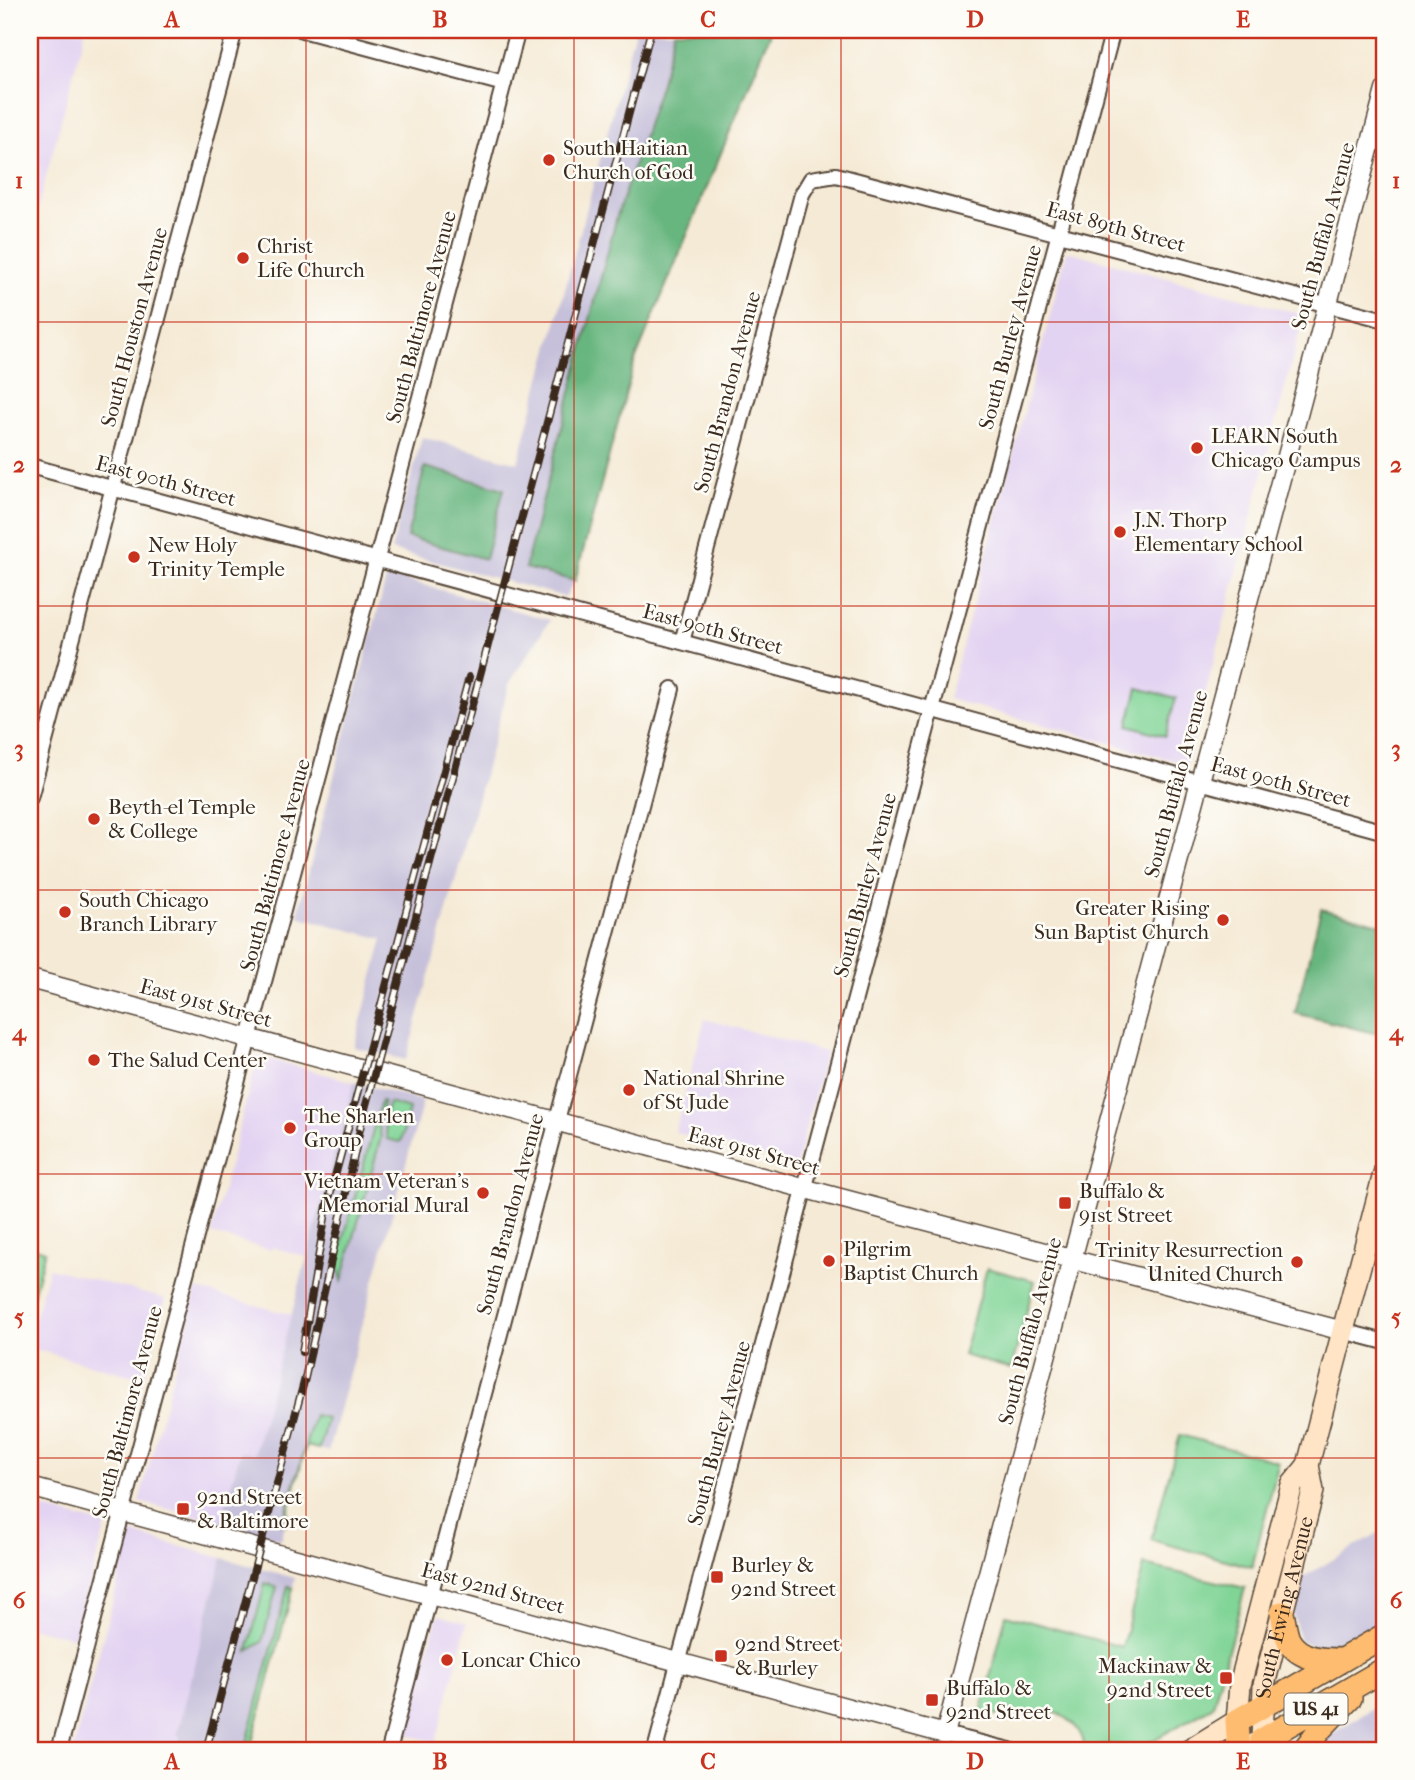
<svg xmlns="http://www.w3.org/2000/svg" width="1415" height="1780" font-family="'IM FELL French Canon',serif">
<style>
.built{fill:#e3d3f2}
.industrial{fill:#c6c0da}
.green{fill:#80d496;stroke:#5e7f5a;stroke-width:2}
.forest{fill:#68b67f;stroke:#52704e;stroke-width:2}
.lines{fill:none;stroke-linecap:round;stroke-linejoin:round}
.minor-casing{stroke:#574739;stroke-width:18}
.tertiary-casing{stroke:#574739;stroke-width:21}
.secondary-casing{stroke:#574739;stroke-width:24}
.primary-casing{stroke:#574739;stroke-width:26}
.minor{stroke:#fff;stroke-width:14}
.tertiary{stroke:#fff;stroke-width:18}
.secondary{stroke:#ffe4c6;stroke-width:21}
.primary{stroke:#febc70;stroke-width:23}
.rail-casing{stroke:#3b2a1e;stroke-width:8}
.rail{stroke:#fdfcf7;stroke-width:5;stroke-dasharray:16;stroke-linecap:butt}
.grid{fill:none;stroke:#c8321e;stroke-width:2;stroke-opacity:0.55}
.poi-dot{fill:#c8321e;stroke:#fdfcf7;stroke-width:2.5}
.labels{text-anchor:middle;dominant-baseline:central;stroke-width:5;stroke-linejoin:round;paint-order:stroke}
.shield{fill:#fdfcf7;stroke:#75695f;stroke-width:2}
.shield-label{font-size:19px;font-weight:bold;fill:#3b2a1e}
.poi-label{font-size:21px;fill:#3b2a1e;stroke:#fdfcf7;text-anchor:start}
.street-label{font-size:21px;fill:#3b2a1e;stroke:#fdfcf7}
.neatline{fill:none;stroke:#c8321e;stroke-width:2.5}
.grid-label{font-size:23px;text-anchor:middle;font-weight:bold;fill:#c8321e}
</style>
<rect width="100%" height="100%" fill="#fdfcf7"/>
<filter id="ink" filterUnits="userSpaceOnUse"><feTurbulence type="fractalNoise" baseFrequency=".0143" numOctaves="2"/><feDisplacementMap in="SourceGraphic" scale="14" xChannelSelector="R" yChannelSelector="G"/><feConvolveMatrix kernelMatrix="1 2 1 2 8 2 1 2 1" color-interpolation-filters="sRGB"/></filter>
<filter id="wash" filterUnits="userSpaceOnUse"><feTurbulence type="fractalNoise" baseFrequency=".00686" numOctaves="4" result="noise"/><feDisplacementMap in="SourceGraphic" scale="28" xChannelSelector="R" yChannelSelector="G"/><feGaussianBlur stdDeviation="1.57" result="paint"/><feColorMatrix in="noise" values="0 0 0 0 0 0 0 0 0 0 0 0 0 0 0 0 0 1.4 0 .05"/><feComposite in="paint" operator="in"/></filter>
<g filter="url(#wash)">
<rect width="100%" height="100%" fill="#f5ead5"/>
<path class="built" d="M30 30H85L30 237Z
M1067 251 1304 315 1187 764 948 699Z
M705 1019 826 1052 796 1166 675 1132Z
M258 1056 354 1082 307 1257 272 1247 271 1250 211 1234Z
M49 1268 165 1299 144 1379 30 1348V1333Z
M196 1289 292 1315 254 1455 240 1452 221 1522 139 1502Z
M30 1505 106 1525 75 1638 30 1627Z
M131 1533 222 1558 178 1735 180 1736 176 1750H73Z
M438 1615 467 1623 436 1742 405 1734Z"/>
<path class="industrial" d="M635 30H772L634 363 575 581 565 597 391 550 422 437 518 463Z
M387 575 550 620 509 684 406 1060 354 1047 383 939 297 916Z
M354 1082 423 1101 328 1451 306 1446 281 1540 221 1522 240 1452 254 1454Z
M1385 1529V1623L1363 1636 1322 1650 1300 1640 1293 1613 1300 1579Z
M222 1558 295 1578 250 1750H176L180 1736 177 1735Z
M1385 1700V1750H1311L1327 1737Z"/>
<path class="green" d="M1138 688 1176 698 1165 736 1128 725Z
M381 1101 384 1102 378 1123 381 1137 342 1281 337 1263Z
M389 1103 409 1109 401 1141 399 1142 387 1139 384 1118Z
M30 1246 45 1251 30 1306Z
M987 1268 1035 1281 1011 1369 963 1355Z
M314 1415 327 1418 319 1449 306 1446 285 1525H283Z
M1180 1435 1279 1462 1252 1567 1151 1540Z
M1144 1565 1245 1588 1213 1706 1136 1750H1085C1085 1743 1082 1736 1078 1730 1055 1694 1013 1723 981 1712L1006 1615 1122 1647Z
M265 1583 277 1587 262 1642 248 1651Z
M288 1586 293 1588 250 1750H245Z"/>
<path class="forest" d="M674 30H772L634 363 575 581 525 568 617 216 661 83Z
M425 467 504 489 485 559 407 537Z
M1321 909 1385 925V1036L1295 1013Z"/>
</g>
<g filter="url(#ink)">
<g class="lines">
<g class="minor-casing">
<path id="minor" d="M302 30 504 84
M30 466 1385 832
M682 642 802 194 811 179 836 175 1385 320
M30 798 235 30
M1343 1331 1385 1342
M945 1734 1010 1750
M59 1750 518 30
M389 1750 672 689
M655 1750 1113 30"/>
</g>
<g class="tertiary-casing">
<path id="tertiary" d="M30 979 806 1189 1343 1331
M30 1487 945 1734 1385 90"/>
</g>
<g class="secondary-casing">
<g id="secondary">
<path id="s1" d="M1250 1747 1262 1740 1264 1685 1313 1491 1308 1465"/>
<path d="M1190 1750 1237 1721 1240 1685 1292 1485 1308 1465 1385 1170"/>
</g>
</g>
<g class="primary-casing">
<path id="primary" d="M1282 1613C1284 1621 1285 1634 1289 1641 1300 1660 1323 1660 1342 1660
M1239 1750 1237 1721 1385 1635
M1263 1750 1262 1740 1385 1669
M1304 1750 1321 1728 1350 1698"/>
</g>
<use href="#minor" class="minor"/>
<use href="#tertiary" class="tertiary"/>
<use href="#secondary" class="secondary"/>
<use href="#primary" class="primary"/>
<g class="rail-casing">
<path id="rail" d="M302 1352 327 1206 469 677
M206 1750 305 1378 362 1120 651 30"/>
</g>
<use href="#rail" class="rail"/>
</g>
</g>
<path class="grid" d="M306 30V1750M574 30V1750M841 30V1750M1109 30V1750M30 322H1385M30 606H1385M30 890H1385M30 1174H1385M30 1458H1385"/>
<g class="poi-dot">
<circle cx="549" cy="160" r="7"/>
<circle cx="243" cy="258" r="7"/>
<circle cx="1197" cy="448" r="7"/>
<circle cx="1120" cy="532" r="7"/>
<circle cx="134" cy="557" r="7"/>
<circle cx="94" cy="819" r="7"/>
<circle cx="65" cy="912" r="7"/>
<circle cx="1223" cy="920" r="7"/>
<circle cx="94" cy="1060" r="7"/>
<circle cx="629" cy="1090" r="7"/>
<circle cx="290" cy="1128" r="7"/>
<circle cx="483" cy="1193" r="7"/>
<rect x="1058" y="1196" width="14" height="14" rx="3.5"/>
<circle cx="829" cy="1261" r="7"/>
<circle cx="1297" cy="1262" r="7"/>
<rect x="176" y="1502" width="14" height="14" rx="3.5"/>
<rect x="710" y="1570" width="14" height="14" rx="3.5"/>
<rect x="714" y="1649" width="14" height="14" rx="3.5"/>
<circle cx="447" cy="1660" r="7"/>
<rect x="1219" y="1671" width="14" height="14" rx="3.5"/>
<rect x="925" y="1693" width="14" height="14" rx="3.5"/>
</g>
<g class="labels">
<rect class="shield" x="1284.5" y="1693.5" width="63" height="31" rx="5"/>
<g class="shield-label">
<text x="1316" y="1709">US 41</text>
</g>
<g class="poi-label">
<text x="563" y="148">South Haitian<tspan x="563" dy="24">Church of God</tspan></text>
<text x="257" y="246">Christ<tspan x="257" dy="24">Life Church</tspan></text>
<text x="1211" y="436">LEARN South<tspan x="1211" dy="24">Chicago Campus</tspan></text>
<text x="1134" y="520">J.N. Thorp<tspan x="1134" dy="24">Elementary School</tspan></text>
<text x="148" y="545">New Holy<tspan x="148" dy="24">Trinity Temple</tspan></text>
<text x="108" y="807">Beyth-el Temple<tspan x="108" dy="24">&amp; College</tspan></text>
<text x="79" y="900">South Chicago<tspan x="79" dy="24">Branch Library</tspan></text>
<text x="1209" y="908" text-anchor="end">Greater Rising<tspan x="1209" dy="24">Sun Baptist Church</tspan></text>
<text x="108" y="1060">The Salud Center</text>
<text x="643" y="1078">National Shrine<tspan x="643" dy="24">of St Jude</tspan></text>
<text x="304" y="1116">The Sharlen<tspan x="304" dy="24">Group</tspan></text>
<text x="469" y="1181" text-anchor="end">Vietnam Veteran's<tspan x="469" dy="24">Memorial Mural</tspan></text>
<text x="1079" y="1191">Buffalo &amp;<tspan x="1079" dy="24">91st Street</tspan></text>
<text x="843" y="1249">Pilgrim<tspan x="843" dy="24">Baptist Church</tspan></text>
<text x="1283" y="1250" text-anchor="end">Trinity Resurrection<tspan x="1283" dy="24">United Church</tspan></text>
<text x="197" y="1497">92nd Street<tspan x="197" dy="24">&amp; Baltimore</tspan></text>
<text x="731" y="1565">Burley &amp;<tspan x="731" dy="24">92nd Street</tspan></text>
<text x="735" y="1644">92nd Street<tspan x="735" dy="24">&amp; Burley</tspan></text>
<text x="461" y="1660">Loncar Chico</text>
<text x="1212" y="1666" text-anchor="end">Mackinaw &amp;<tspan x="1212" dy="24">92nd Street</tspan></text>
<text x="946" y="1688">Buffalo &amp;<tspan x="946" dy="24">92nd Street</tspan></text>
</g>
<g class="street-label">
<text transform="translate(1116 227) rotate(15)">East 89th Street</text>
<text transform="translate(1323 236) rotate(-75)">South Buffalo Avenue</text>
<text transform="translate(421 317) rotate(-75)">South Baltimore Avenue</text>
<text transform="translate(134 327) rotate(-75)">South Houston Avenue</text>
<text transform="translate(1010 337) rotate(-75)">South Burley Avenue</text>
<text transform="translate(727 392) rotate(-75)">South Brandon Avenue</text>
<text transform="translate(166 481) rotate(15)">East 90th Street</text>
<text transform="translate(713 629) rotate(15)">East 90th Street</text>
<text transform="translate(1281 782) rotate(15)">East 90th Street</text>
<text transform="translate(1176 784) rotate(-75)">South Buffalo Avenue</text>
<text transform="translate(275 865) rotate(-75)">South Baltimore Avenue</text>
<text transform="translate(865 885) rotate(-75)">South Burley Avenue</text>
<text transform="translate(206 1003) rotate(15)">East 91st Street</text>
<text transform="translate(754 1151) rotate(15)">East 91st Street</text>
<text transform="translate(510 1214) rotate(-75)">South Brandon Avenue</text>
<text transform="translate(1030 1331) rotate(-75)">South Buffalo Avenue</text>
<text transform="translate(127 1412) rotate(-75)">South Baltimore Avenue</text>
<text transform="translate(719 1433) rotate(-75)">South Burley Avenue</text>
<text transform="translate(493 1588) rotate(15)">East 92nd Street</text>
<text stroke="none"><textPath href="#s1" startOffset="149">South Ewing Avenue</textPath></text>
</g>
</g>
<rect width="1415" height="1780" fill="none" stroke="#fdfcf7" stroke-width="77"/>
<rect x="38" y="38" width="1338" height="1704" class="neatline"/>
<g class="grid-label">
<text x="172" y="27">A</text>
<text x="440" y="27">B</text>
<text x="708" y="27">C</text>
<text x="975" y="27">D</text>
<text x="1243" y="27">E</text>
<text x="19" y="188">1</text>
<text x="1396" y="188">1</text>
<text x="19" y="472">2</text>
<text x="1396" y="472">2</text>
<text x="19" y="756">3</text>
<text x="1396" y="756">3</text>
<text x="19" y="1040">4</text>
<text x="1396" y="1040">4</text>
<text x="19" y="1324">5</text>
<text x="1396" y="1324">5</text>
<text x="19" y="1608">6</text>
<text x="1396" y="1608">6</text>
<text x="172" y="1769">A</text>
<text x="440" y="1769">B</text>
<text x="708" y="1769">C</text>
<text x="975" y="1769">D</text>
<text x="1243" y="1769">E</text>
</g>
</svg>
